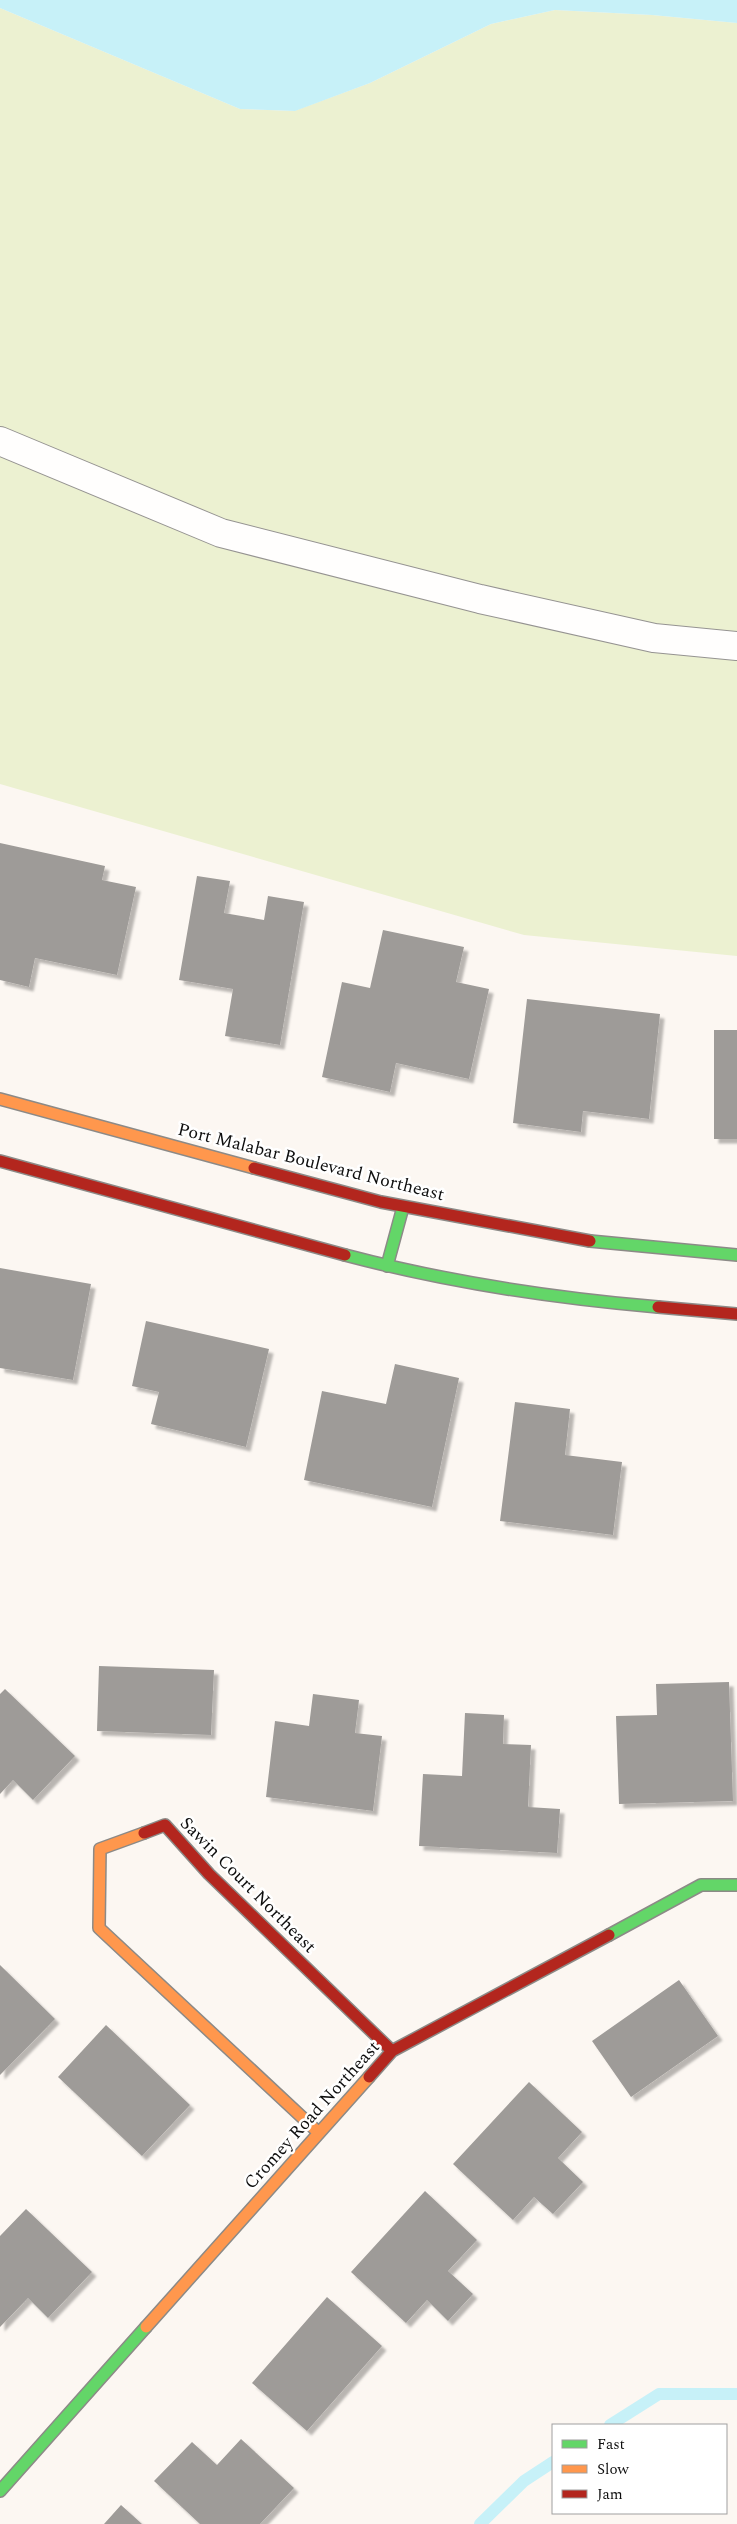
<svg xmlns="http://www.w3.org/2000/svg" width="737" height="2524" font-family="Spectral,serif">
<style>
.green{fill:#ecf1d1}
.water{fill:#c7f1f8}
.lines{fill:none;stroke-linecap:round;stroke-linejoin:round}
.stream{stroke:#c7f1f8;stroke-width:12}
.building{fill:#9e9b98;filter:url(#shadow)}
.street-casing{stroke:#959391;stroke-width:30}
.fast-casing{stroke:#8c8a87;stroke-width:14}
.slow-casing{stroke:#8c8a87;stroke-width:14}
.jam-casing{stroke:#8c8a87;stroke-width:14}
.street{stroke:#fffefd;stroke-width:28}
.fast{stroke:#63d668;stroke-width:11}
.slow{stroke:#ff974d;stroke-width:11}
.jam{stroke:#b3261e;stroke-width:11}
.labels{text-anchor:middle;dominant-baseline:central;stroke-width:5;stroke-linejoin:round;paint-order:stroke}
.street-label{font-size:18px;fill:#0e0e0e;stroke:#fff}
</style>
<defs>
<filter id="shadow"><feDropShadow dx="4.5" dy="4.5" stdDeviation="1" flood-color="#0004"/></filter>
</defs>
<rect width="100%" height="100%" fill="#fcf7f2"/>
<path class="green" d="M0 8 240 109 294 111 370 83 491 24 555 10 652 15 737 23V956L524 935 0 784Z"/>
<path class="water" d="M0 0H737V23L652 15 555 10 491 24 370 83 295 111 240 109 0 8Z"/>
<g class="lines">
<path class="stream" d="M610 2425 659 2394H737
M480 2524 524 2481 553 2462"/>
</g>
<path class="building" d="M0 843 105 866 102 880 136 887 117 975 35 958 29 987 0 980Z
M197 876 230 881 224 913 264 920 268 896 304 902 280 1045 225 1036 233 989 179 980Z
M383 930 464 947 456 982 489 989 469 1079 396 1063 390 1092 322 1077 342 982 370 988Z
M527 999 660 1014 649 1119 583 1111 581 1132 513 1123Z
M714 1030H737V1139H714Z
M0 1268 91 1284 73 1380 0 1368Z
M146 1321 269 1349 246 1447 151 1424 159 1392 132 1386Z
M395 1364 459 1378 432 1507 304 1480 322 1391 386 1404Z
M515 1402 570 1409 565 1455 622 1462 613 1535 500 1521Z
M99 1666 214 1670 211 1735 97 1731Z
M729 1682 733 1801 619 1804 616 1716 657 1715 656 1684Z
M5 1689 75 1756 33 1800 13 1780 0 1794V1694Z
M313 1694 359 1700 355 1733 382 1736 373 1811 266 1797 275 1721 309 1726Z
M465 1713 504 1715 503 1744 531 1745 528 1807 560 1809 557 1853 419 1846 423 1774 462 1776Z
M0 1965 55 2019 0 2075Z
M679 1980 718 2036 631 2097 592 2041Z
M106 2025 190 2105 142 2156 58 2077Z
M529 2082 582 2132 558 2158 583 2182 553 2214 534 2197 513 2220 453 2164Z
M425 2191 477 2240 448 2271 473 2294 448 2321 427 2300 406 2323 351 2272Z
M26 2209 92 2272 48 2318 28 2298 0 2327V2236Z
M327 2297 382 2346 307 2431 252 2383Z
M241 2439 294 2488 260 2524H200L154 2481 192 2442 217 2465Z
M121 2505 142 2524H104Z"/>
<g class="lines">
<g class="street-casing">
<path id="street" d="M0 441 221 533 480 599 654 638 737 646"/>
</g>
<g class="fast-casing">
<path id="fast" d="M590 1241 737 1255
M345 1255C447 1282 552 1298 658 1307
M387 1266 403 1207
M609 1935 701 1885H737
M0 2491 146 2327"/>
</g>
<g class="slow-casing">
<path id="slow" d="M0 1099 254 1168
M144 1833 100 1849 99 1928 319 2133
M146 2327 369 2077"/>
</g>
<g class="jam-casing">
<path id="jam" d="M0 1161 345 1255
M254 1168 381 1202 590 1241
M658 1307 737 1314
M144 1833 165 1825 209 1874 392 2051
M369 2077 392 2051 609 1935"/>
</g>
<use href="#street" class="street"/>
<use href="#fast" class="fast"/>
<use href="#slow" class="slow"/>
<use href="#jam" class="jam"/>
</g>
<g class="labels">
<g class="street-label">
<text transform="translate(311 1162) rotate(14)">Port Malabar Boulevard Northeast</text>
<text transform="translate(248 1885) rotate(45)">Sawin Court Northeast</text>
<text transform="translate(312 2115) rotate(-48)">Cromey Road Northeast</text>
</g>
</g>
<rect x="552" y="2424" width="175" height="90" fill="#ffffff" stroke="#9f9f9f"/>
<rect x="562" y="2440" width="25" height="8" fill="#63d668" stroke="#9f9f9f"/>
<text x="597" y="2449" font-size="15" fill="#0e0e0e">Fast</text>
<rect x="562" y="2465" width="25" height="8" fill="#ff974d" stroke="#9f9f9f"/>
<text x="597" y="2474" font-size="15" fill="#0e0e0e">Slow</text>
<rect x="562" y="2490" width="25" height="8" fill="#b3261e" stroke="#9f9f9f"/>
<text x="597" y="2499" font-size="15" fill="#0e0e0e">Jam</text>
</svg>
